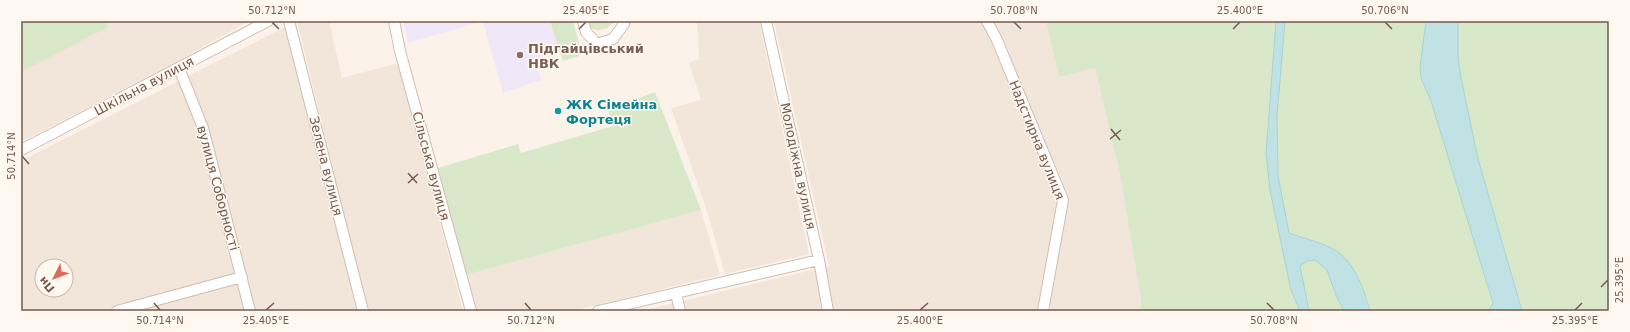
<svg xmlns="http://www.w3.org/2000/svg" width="1630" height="332" font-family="'DejaVu Sans',sans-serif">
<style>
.residential{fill:#f2e5d9;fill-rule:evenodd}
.education{fill:#f0e7f8}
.green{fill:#d8e8c9}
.water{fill:#c0e2e4;stroke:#a7d2d5}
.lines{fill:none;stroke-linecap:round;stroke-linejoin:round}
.street-casing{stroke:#cfbdb3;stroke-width:12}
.street{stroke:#fff;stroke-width:10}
.ticks{fill:none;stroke:#75594f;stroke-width:1.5}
.education-dot{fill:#8d6e63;stroke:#fef8f1;stroke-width:1.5}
.culture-dot{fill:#0f9aa8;stroke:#fef8f1;stroke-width:1.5}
.labels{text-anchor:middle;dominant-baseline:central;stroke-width:3;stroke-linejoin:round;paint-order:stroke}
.education-label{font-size:13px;font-weight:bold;fill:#785e54;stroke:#fef8f1;text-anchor:start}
.street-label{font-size:13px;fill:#75594f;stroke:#fef8f1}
.culture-label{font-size:13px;font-weight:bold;fill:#0d838f;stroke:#fef8f1;text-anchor:start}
.neatline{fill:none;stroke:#75594f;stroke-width:1.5}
.ticks-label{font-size:10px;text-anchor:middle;fill:#75594f}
</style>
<rect width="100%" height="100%" fill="#fbf3ea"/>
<path class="residential" d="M21 21H249L174 63 21 142Z
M299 21H329L342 78 398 63 463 311H368L297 22Z
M697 21H759L809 254 725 274 706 208 671 108 701 100 689 63 699 59Z
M774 21H1046L1059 77 1095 68 1120 174 1141 300 1140 311H641L829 266Z
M285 27 357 311H21V161ZM42 266H66V290H42Z
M701 210 720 275 572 311H476L466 275Z"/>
<path class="education" d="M403 21H550L560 51 535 59 541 80 503 93 483 21 408 43Z"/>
<path class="green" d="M21 21H105L108 27 21 72Z
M550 21H573L581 50 579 56 563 61Z
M589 21H615C609 28 600 33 591 28Z
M1046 21H1276L1267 133 1283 249 1291 290 1300 311H1140L1141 300 1120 174 1095 68 1059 77Z
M1285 21H1426L1420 67 1421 78 1431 101 1493 303 1488 311H1370L1367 297 1335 250 1289 233 1278 176 1277 116Z
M1458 21H1609V311H1522L1478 159 1461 78 1458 57Z
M655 92 701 210 466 275 438 168 518 144 521 153 613 126 608 110Z
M1315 260 1327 270 1336 295 1344 311H1309L1300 266 1307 261Z"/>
<path class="water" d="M1276 21H1285L1277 116 1278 176 1289 233C1302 238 1324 243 1335 250 1355 263 1364 289 1370 311H1344L1336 295 1327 270 1315 260 1307 261 1300 266 1309 311H1300L1291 290 1270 190 1266 153Z
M1426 21H1458V57L1461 78 1478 159 1522 311H1488L1493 303 1431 101 1421 78 1420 67Z"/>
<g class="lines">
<g class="street-casing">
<path id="street" d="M289 21 363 311
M394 21 400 51 471 311
M583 21 586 32 597 44 613 39 624 24 623 21
M766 21 819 260 828 311
M987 21 997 40 1063 200 1043 311
M179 68 203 128 250 311
M21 150 268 21
M676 293 680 311
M117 311 242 277
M598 311 819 260"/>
</g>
<use href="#street" class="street"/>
</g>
<path class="ticks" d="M272 22 279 29M1014 22 1021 29M1385 22 1392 29M579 29 586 22M1233 29 1240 22M1111 129 1120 140M1110 139 1121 130M22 156 29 164M408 173 417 183M408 183 418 174M1601 287 1608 280M154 303 160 310M525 303 531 310M1267 303 1274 310M266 310 274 303M920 310 928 303M1575 310 1582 303"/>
<circle class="education-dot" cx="520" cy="55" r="4"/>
<circle class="culture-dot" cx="558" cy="111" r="4"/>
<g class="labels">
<g class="education-label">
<text x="528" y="48">Підгайцівський<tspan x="528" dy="15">НВК</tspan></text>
</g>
<g class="street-label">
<text transform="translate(144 86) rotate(-28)">Шкільна вулиця</text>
<text transform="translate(1037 140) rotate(68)">Надстирна вулиця</text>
<text transform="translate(326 166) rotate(76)">Зелена вулиця</text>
<text transform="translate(431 166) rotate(75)">Сільська вулиця</text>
<text transform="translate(798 166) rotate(78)">Молодіжна вулиця</text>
<text transform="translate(218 188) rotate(75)">вулиця Соборності</text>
</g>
<g class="culture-label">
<text x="566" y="104">ЖК Сімейна<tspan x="566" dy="15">Фортеця</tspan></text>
</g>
</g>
<rect width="1630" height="332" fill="none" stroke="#fef8f1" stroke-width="44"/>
<g transform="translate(54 278) rotate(228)"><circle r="19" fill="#fef8f1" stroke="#c7b8b0"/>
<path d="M0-3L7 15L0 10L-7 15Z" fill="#db6c59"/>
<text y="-6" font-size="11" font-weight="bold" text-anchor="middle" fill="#75594f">Пн</text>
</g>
<rect x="22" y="22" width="1586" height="288" class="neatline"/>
<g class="ticks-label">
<text x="272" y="14">50.712°N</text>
<text x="586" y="14">25.405°E</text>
<text x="1014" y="14">50.708°N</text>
<text x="1240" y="14">25.400°E</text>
<text x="1385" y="14">50.706°N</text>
<text transform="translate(11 156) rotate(-90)" y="4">50.714°N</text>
<text transform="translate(1619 280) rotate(-90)" y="4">25.395°E</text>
<text x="160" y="324">50.714°N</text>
<text x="266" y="324">25.405°E</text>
<text x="531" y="324">50.712°N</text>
<text x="920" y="324">25.400°E</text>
<text x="1274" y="324">50.708°N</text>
<text x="1575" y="324">25.395°E</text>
</g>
</svg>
